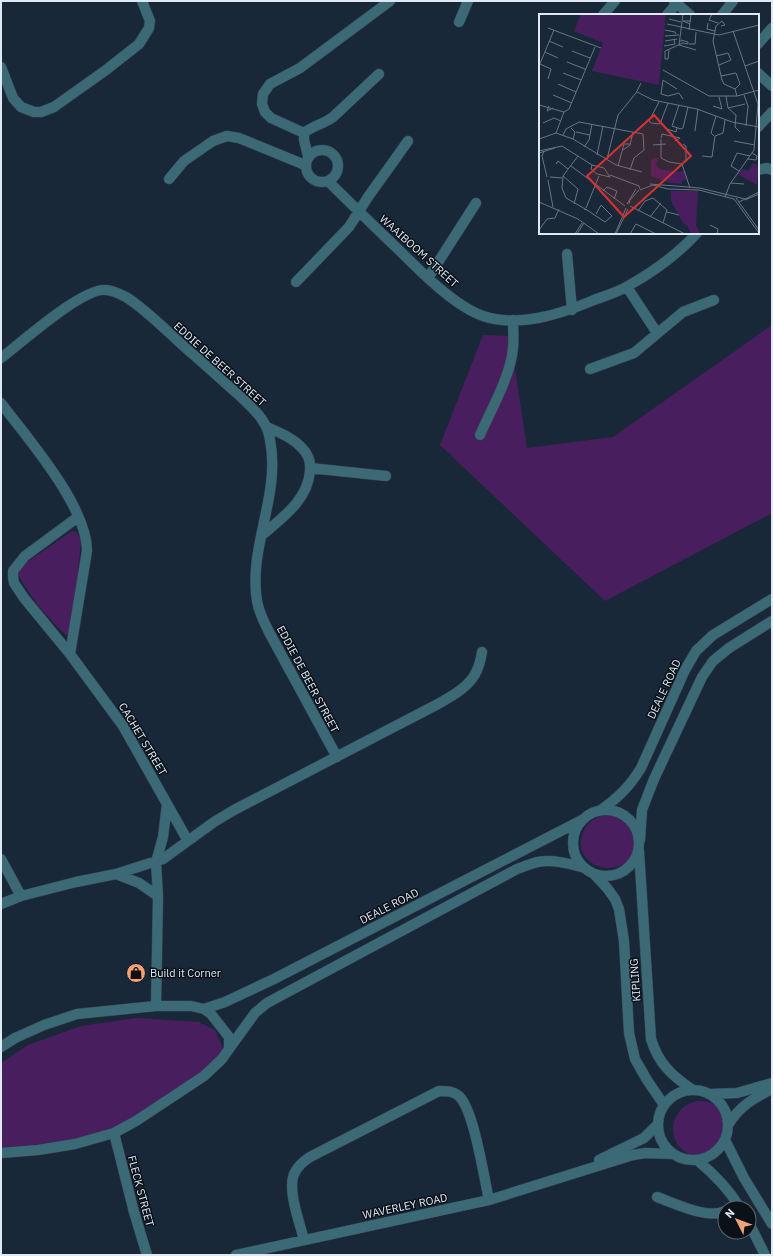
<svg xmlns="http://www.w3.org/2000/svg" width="773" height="1256" font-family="'IBM Plex Sans',sans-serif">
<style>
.green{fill:#491e5e}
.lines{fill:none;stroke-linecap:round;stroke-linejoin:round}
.minor-casing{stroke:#354352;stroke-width:11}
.minor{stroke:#3c6976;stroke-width:10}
.labels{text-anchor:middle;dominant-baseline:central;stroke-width:3;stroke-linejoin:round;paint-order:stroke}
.street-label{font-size:11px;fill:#dfe9f4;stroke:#0a1118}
.poi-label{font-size:11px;fill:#dfe9f4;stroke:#0a1118;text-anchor:start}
.inset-road{fill:none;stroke:#687583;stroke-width:1}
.view{fill:#d63232;fill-opacity:0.15;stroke:#d63232;stroke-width:2}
.inset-edge{fill:none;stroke:#dfe9f4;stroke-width:2}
</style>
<rect width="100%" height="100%" fill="#192838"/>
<path class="green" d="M772 325V513L605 601 440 445 483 335 510 336 527 448 613 437Z
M72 531 77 532 81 541 72 632 66 635C49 620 28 594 18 574L23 565Z
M609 815C620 817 626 822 634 830 634 836 635 843 634 849 624 884 569 866 583 833 588 821 596 816 609 815Z
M136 1018 199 1022 215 1030 223 1048 214 1067 139 1117 92 1138 1 1149V1063L28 1045 81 1026Z
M673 1129a28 28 0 1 1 56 0a28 28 0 1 1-56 0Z"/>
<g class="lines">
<g class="minor-casing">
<path id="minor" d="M674 1 690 15
M603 15 615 1
M667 15 677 3
M722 15 733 1
M459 22 468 1
M758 44 772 28
M1 67 13 98 21 107 34 112H41L54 107 106 70 139 44 149 28 150 21 142 1
M758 73 772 86
M758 127 772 112
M304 133 271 118 265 112 262 104 263 94 270 84 300 68 390 1
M306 166a16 16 0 1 1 32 0a16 16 0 1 1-32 0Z
M308 156 304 140V133C312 126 324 124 333 117L379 74
M758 170 767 168 772 170
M169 179 184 161 213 141 227 136 239 138 305 165
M328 181C352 205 377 229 402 253 423 274 455 306 483 316 519 328 561 314 594 300 605 296 618 292 628 286 653 272 677 255 697 233
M567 254 572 310
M428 278 476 203
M296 282 349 227 368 197 408 141
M627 287 657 333
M1 358C21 343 83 287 106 290 112 290 120 294 126 297 151 313 172 337 195 356 210 369 225 383 240 396 247 403 255 410 261 418 266 425 269 431 270 440 281 495 248 547 257 601 259 613 265 624 270 634L337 757
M590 369 634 353 683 312 714 300
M1 403C28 439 87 506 87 551L70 654
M480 435C491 410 511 375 513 348 514 339 513 329 513 320
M310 468 386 476
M78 517 25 556 13 571V577L14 583 24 598 70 654 123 726 188 841
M261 536C282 518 308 500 310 471 311 462 308 454 302 448 293 438 280 433 267 427
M573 843a33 33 0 1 1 66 0a33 33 0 1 1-66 0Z
M601 810C619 797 630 786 641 768L685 670 696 651 713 635 772 599
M640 840 642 810 654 779 702 677 713 661 729 648 772 621
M639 851 651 1039C658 1063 672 1076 693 1090
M1 859 21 896
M116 874 139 883 158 896
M594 874 607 888 615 899 619 909 624 941 629 1033 635 1059 647 1080 664 1105
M1 904 21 896 76 882 116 874 163 859 214 822 234 810 438 704C452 696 471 686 477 670 480 664 481 658 482 652
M156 1006 158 896 156 862 163 837 167 804
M204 1009 225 1002 274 979 582 820
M1 1047 15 1038 44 1025 77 1014 156 1006H191L204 1009 211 1014 229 1037V1049L222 1059 204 1076 136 1121 114 1133 75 1144 38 1150 1 1153
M229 1049 255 1013 267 1003 517 869C524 867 531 863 538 862 553 859 570 864 585 868
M658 1125a35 35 0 1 1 70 0a35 35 0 1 1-70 0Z
M709 1094 737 1093 772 1083
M728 1125C740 1106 752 1099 772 1089
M114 1133 134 1212 147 1255
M725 1140 744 1178 772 1224
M599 1160 644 1138 658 1124
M697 1160C714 1174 729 1189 740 1208
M657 1197C674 1203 708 1220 725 1211
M749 1223 765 1255
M304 1240C300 1223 286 1188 295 1172 298 1166 304 1161 310 1157L439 1091C447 1091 453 1091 459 1096 474 1110 484 1178 489 1200
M236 1255 489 1200 633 1155 645 1153 673 1154"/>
</g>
<use href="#minor" class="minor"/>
</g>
<defs>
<g id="shop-disc" transform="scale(1)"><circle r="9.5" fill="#f0a27a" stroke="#0a1118"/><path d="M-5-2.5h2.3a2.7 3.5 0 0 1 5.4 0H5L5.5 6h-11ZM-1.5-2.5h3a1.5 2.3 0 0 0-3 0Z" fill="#111"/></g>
</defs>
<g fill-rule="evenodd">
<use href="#shop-disc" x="136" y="973"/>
</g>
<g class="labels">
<g class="street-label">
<text transform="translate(419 251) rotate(42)">WAAIBOOM STREET</text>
<text transform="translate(220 364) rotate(42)">EDDIE DE BEER STREET</text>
<text transform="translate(308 679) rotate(62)">EDDIE DE BEER STREET</text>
<text transform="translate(664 689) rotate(-65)">DEALE ROAD</text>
<text transform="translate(143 739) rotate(59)">CACHET STREET</text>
<text transform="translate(389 906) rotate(-27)">DEALE ROAD</text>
<text transform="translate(635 980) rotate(-94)">KIPLING</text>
<text transform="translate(141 1191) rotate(75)">FLECK STREET</text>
<text transform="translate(405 1206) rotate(-12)">WAVERLEY ROAD</text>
</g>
<g class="poi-label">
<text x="150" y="973">Build it Corner</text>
</g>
</g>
<g transform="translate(539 14)">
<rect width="220" height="220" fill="#192838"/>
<path d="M42 0H127L120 71 53 57 64 29 35 17ZM120 143 117 151 121 155 137 158 145 157 148 165 143 167V170L131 169 112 162V146ZM214 150 220 151 218 171 199 160 203 155 209 157ZM132 177H159L157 211 161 220H152L149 213 144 209 132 187Z" fill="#491e5e"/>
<path class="inset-road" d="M144 0 140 31 157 36M173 0 170 6 179 9M130 5 142 8M169 9 168 15 176 17M128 10 180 21 220 11M151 10 144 7H152M182 12 186 11 183 7 177 12 174 27 183 66 185 70 196 75 198 82M9 14 62 34M126 16 136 18 137 20M150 16 152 0M126 22 140 21M10 27 24 33M126 27 138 25M150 30H156L157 18M125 32 136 30 135 25M33 37 51 44M6 38 19 44M177 42 189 39 192 46 180 51M126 45V37L144 29 149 30V28L142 26V28M126 45H129L130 36M28 48 46 55M1 50 12 55 9 65M0 52 15 16M206 52 220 47M124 56 170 82H198L220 76M24 59 42 66M182 62 197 59 201 70 196 75M19 70 37 78M138 75 124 66 122 80 129 82 140 79 144 85M98 78 114 86 158 95 193 108 220 113M14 81 33 89M205 81 209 92 207 112M187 82 189 94 197 101 196 113 201 118M120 88 110 107 112 109 121 110 129 89M0 91 25 98M140 91 133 112 142 115 144 114 149 93M10 92 8 97 14 94M174 92 183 95 180 83M189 94 206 90M4 109 15 104 22 107M32 114 36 118 34 125M128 115 137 118 138 114M156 117 159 95M37 118 51 121M17 119 34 125 77 151 103 158M24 121 27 115 40 108 104 120 105 136 95 144 91 156M175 122 172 119 177 102M176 122 184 119 186 106M122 124 123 120 141 124 136 127M0 125 17 119 25 98 30 95 56 33M122 125V144L130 148 143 150 151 174M195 127 216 131M114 131 127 130M45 133 50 126 53 110M84 136 91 131 94 118M0 137 23 132 53 151M5 137 3 142 8 163M0 139 16 134M58 141 64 112M39 142 24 162 23 174 27 184 48 196 45 195M163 142 173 143 176 122M68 145 79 101 97 79 102 69M209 145 217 146 218 142 213 139M17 150 19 147 29 155M53 151 65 154 71 163 58 160 52 155ZM143 151 147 146V132L144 130M32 152 86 192M79 152 85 130H91M200 157 192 152 198 139 211 142M71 161 100 172 101 175M24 162 39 175 35 190M11 163 23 164M9 166 14 193M192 169 205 170M111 170 161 174 206 185M101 176 114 171 129 175 160 176 195 185 220 219M64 177 68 173 78 177 75 185M186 183 191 170 215 136 219 90 194 17M197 184 220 216M206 186 220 180M0 188 39 205 60 220M200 188 220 178M88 190 97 175M90 190 91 186 100 176M91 192 146 220M47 194 60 162M48 196 66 208 73 202 62 191 57 200M99 197 106 187 114 184 128 196 124 209M128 198 140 201M111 203 122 189M171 211 179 215 178 220M0 216 8 205 16 204 20 195M36 220 43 209M38 220 45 209M76 220 87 194M77 220 89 195M91 220 97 210 117 220"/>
<path class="view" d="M115 101 152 142 85 203 48 162Z"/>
<rect width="220" height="220" class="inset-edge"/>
</g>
<rect width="773" height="1256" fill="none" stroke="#dfe9f4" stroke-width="4"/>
<g transform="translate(737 1220) rotate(312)"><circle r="19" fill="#0a1118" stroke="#5f6770"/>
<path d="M0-3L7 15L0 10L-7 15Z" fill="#f0a27a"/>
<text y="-6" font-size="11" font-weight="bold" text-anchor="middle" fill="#dfe9f4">N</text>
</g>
</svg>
